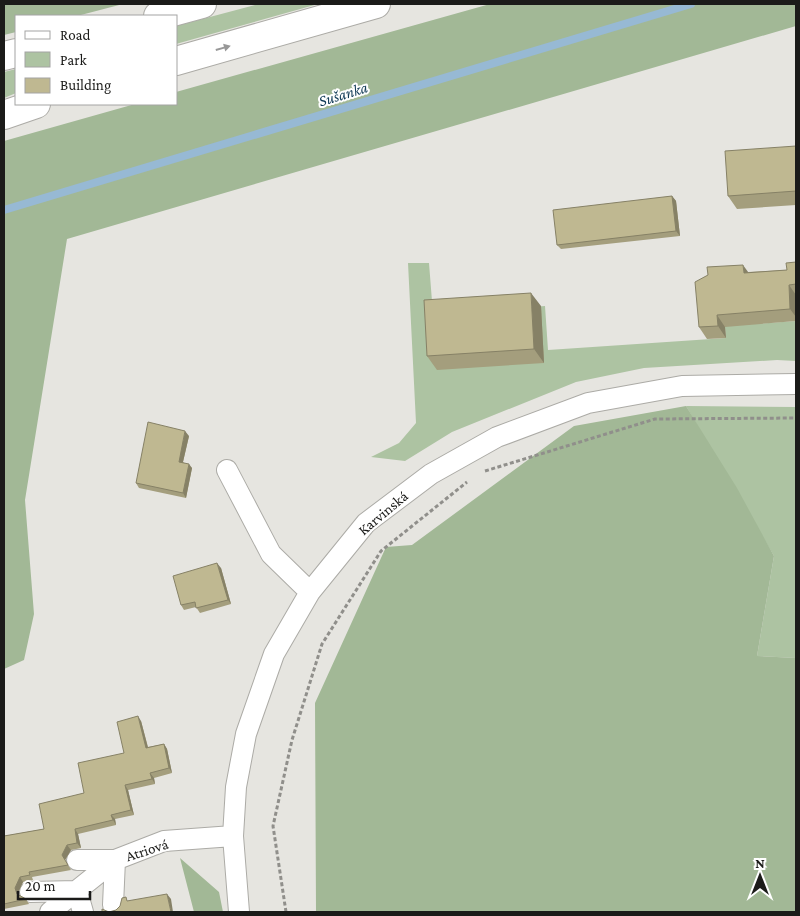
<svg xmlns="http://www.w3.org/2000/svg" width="800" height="916" font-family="'Crimson Pro',serif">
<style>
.green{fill:#adc3a2}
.forest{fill:#a2b896}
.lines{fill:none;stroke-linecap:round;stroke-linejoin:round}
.stream{stroke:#97b9d4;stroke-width:8}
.street-casing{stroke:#acaba6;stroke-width:22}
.secondary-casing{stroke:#acaba6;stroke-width:30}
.path{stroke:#908f8b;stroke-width:3;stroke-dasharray:4 2.5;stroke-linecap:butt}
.street{stroke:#fff;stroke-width:20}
.secondary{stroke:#fff;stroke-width:28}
.wall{fill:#a49e7d}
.shaded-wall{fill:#868166}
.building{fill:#bfb891;stroke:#868166}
.oneway{fill:#989898}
.labels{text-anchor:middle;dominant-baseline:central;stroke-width:4;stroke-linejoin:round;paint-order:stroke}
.street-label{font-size:15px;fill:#1b1b19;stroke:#fff}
.water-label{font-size:16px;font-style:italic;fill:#123b57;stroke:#fff}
</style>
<rect width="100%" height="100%" fill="#e6e5e0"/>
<path class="green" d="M259 4H318L176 44V26Z
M16 69V93L4 98V72Z
M408 263H429L433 314 545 306 548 350 726 338 723 306 755 324 796 321V361L777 360 644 368 576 382 452 432 405 461 371 457 399 443 416 423Z
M686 406 796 407V658L757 656 774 556Z"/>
<path class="forest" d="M4 4H123L77 16H16V32L4 35Z
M490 4H796V26L67 239 25 500 34 614 24 660 4 669V141L135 104H176V92Z
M686 406 737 488 774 556 757 656 796 658V912H316L315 703 386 547 412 545 574 426Z
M180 858 219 892 223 912H194Z"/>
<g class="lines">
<path class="stream" d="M4 210 691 4"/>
<g class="street-casing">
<path id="street" d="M227 470 271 554 310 592
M77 860H115L113 905
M30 892 77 891 83 912
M50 912 115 860 164 841 233 836
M239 912 233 836 236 787 246 734 274 654 310 592 366 523 431 474 497 437 588 403 682 386 796 384"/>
</g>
<g class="secondary-casing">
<path id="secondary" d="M158 16 202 4
M4 56 16 53
M176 61 376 4
M4 115 36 104"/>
</g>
<path class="path" d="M485 471 655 419 796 418
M286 912 273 826 292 740 322 644 381 551 467 482"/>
<use href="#street" class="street"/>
<use href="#secondary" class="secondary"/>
</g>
<path class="wall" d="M796 146V205L737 209 728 196Z
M672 196 676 201 680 236 561 249 557 245Z
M796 262V321L725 327 726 338 707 339 699 327 748 272 787 270Z
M541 306 544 363 437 370 427 356Z
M189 436 183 462 192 468 186 498 139 488 136 483Z
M221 568 231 604 200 613 196 607 184 610 181 605Z
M141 721 148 747 164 744 167 749 172 773 154 778 155 784 128 790 134 815 115 819 116 825 78 834 81 848 71 850 65 860 71 870 32 877 33 880 23 882 18 893 19 895 26 899 29 904 4 909V836L44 829 84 793 124 753Z"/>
<path class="shaded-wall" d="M672 196 676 201 680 236 676 231Z
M743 265 751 276 744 273Z
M789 285 796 295V317L790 309Z
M531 293 541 306 544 363 534 349Z
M717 315 725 327 726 338 718 326Z
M185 431 189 436 182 466 179 462Z
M189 464 192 468 186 498 183 493Z
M217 563 221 568 231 604 228 600Z
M138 716 141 721 149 752 146 748Z
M164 744 167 749 172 773 169 768Z
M150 773 154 778 155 784 152 779Z
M125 785 128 790 134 815 131 810Z
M111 815 115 819 116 825 113 820Z
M75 829 78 834 81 848 77 843Z
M67 845 71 850 65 860 71 870 62 855Z
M20 877 23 882 18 893 20 899 17 894 15 888Z
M167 894 171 899 173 912H171Z"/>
<path class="building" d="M796 146V191L728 196 725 151Z
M672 196 676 231 557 245 553 210Z
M796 262V284L789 285 790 309 717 315 718 326 699 327 695 282 708 275 707 267 743 265 744 273 787 270 786 263Z
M531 293 534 349 427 356 424 300Z
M148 422 185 431 179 462 189 464 183 493 136 483Z
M217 563 228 600 196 608 195 602 181 605 173 576Z
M138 716 146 748 164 744 169 768 150 773 152 779 125 785 131 810 111 815 113 820 75 829 77 843 67 845 62 855 68 865 29 872 30 875 20 877 15 888 17 894 26 899 4 904V836L44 829 39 804 84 793 78 763 124 753 117 722Z
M167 894 171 912H102V909L109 912 116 910 120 906 122 898 126 897 127 901Z"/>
<defs><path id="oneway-solid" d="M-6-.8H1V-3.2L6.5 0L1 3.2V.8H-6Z" transform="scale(1.25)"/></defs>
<use class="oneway" href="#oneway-solid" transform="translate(223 48) rotate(-16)"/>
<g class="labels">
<g class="street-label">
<text transform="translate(383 513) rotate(-40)">Karvinská</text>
<text transform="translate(147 850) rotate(-18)">Atriová</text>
</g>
<g class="water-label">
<text transform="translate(343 94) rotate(-17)">Sušanka</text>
</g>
</g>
<rect width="800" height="916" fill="none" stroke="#1b1b19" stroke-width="10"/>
<rect x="15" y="15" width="162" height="90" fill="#ffffff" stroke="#a4a4a3"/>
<rect x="25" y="31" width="25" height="8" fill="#ffffff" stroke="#a4a4a3"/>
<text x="60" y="40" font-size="15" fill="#1b1b19">Road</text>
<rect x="25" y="52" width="25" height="15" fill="#adc3a2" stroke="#a4a4a3"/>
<text x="60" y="65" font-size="15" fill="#1b1b19">Park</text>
<rect x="25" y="78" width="25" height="15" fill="#bfb891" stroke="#a4a4a3"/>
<text x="60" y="90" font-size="15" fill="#1b1b19">Building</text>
<g transform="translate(760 876)" stroke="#ffffff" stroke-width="4" paint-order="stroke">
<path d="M0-4L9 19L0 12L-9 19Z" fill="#1b1b19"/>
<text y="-8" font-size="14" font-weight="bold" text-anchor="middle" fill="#1b1b19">N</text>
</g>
<path d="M18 891v8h72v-8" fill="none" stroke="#1b1b19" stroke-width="2.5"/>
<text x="25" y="891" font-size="15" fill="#1b1b19" stroke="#ffffff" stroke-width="4" paint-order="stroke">20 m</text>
</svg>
